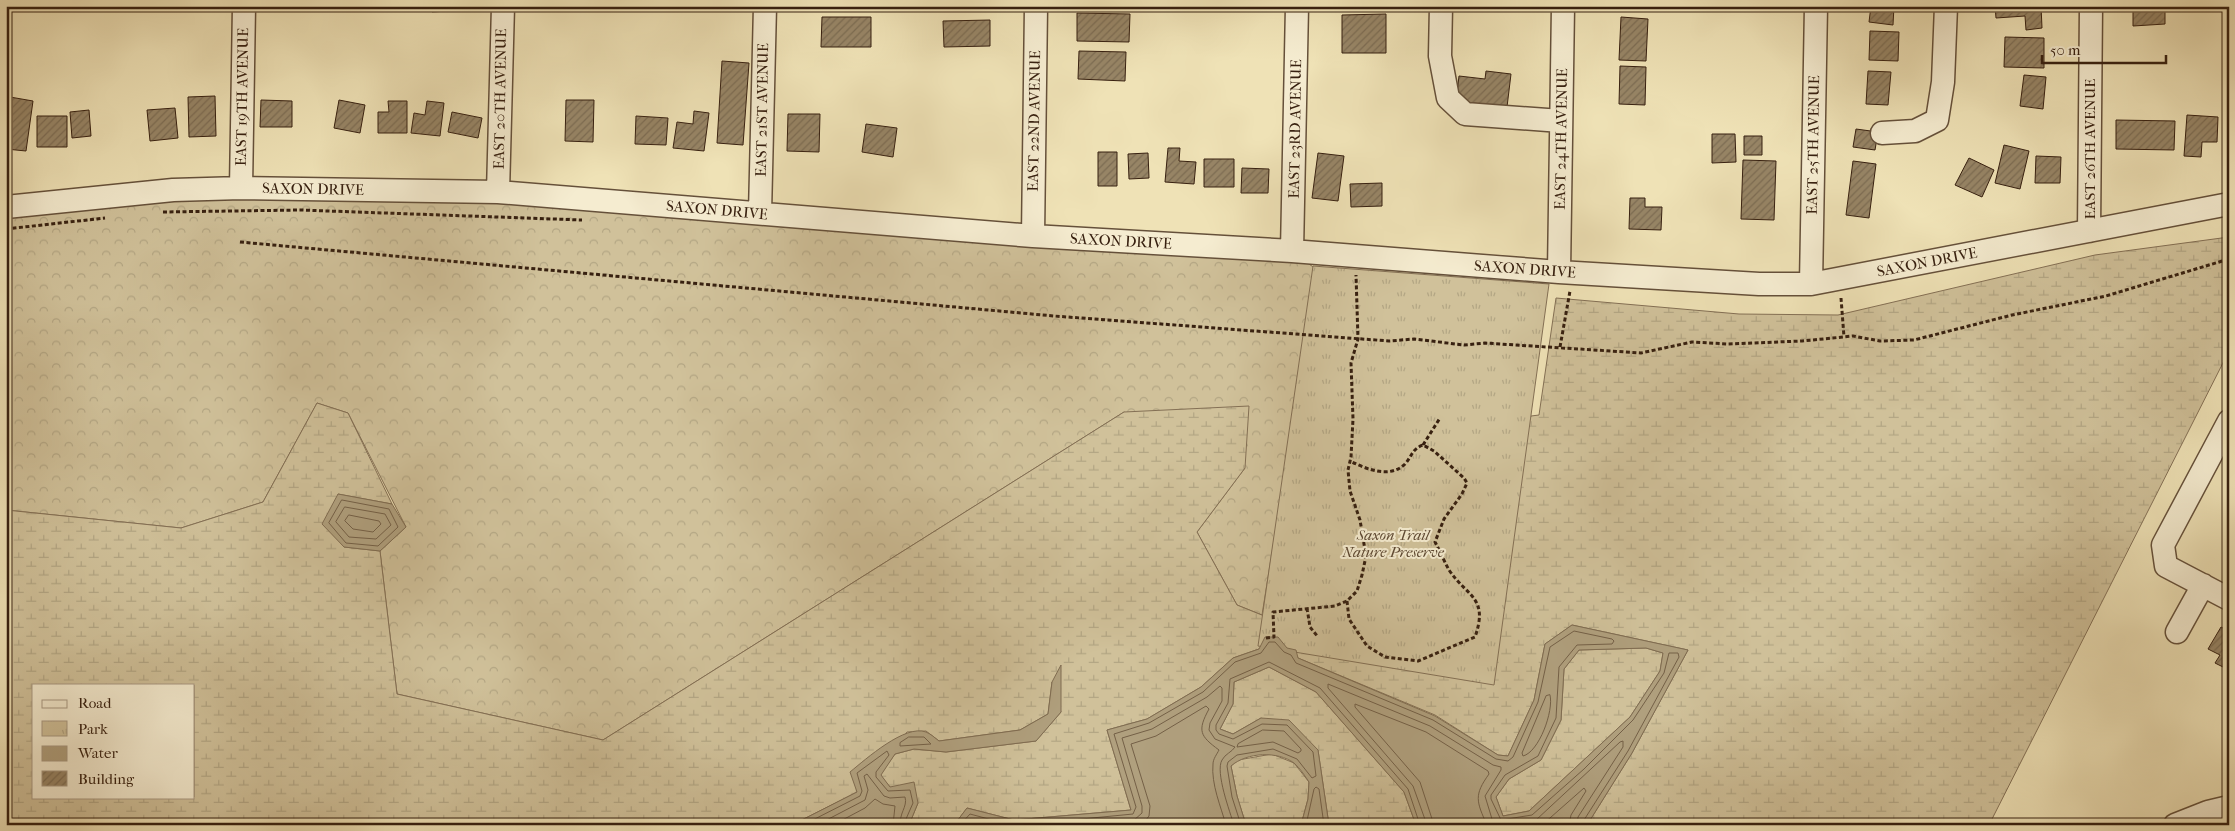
<svg xmlns="http://www.w3.org/2000/svg" width="2235" height="831" font-family="'IM FELL French Canon',serif">
<style>
.forest{fill:url(#forest-crowns);stroke:#847055}
.wetland{fill:url(#wetland-marsh);stroke:#847055;fill-rule:evenodd}
.park{fill:url(#park-tufts);stroke:#847055}
.water{fill:#b0a07e;stroke:#806d52;fill-rule:evenodd}
.lines{fill:none;stroke-linecap:round;stroke-linejoin:round}
.shore{stroke:#746047;stroke-width:1}
.building{fill:url(#building-hatch);stroke:#372010}
.minor-casing{stroke:#65503a;stroke-width:25}
.path{stroke:#372010;stroke-width:3;stroke-dasharray:4 2.5;stroke-linecap:butt}
.minor{stroke:#f5ecd0;stroke-width:22}
.labels{text-anchor:middle;dominant-baseline:central;stroke-width:4;stroke-linejoin:round;paint-order:stroke}
.street-label{font-size:15px;fill:#372010;stroke:#f5ecd0}
.park-label{font-size:15px;font-style:italic;fill:#5d4832;stroke:#f5ecd0}
</style>
<defs>
<pattern id="forest-crowns" width="20" height="18" patternUnits="userSpaceOnUse" patternTransform="scale(1.25)"><rect width="20" height="18" fill="#d0c19a"/><path d="M2 6a3 3 0 1 1 6 0M12 15a3 3 0 1 1 6 0" fill="none" stroke="#b3a684"/></pattern>
<pattern id="wetland-marsh" width="20" height="14" patternUnits="userSpaceOnUse" patternTransform="scale(1.25)"><rect width="20" height="14" fill="#d0c19a"/><path d="M1 5h8M5 5V1M11 12h8M15 12V8" fill="none" stroke="#b3a684"/></pattern>
<pattern id="park-tufts" width="24" height="20" patternUnits="userSpaceOnUse" patternTransform="scale(1.25)"><rect width="24" height="20" fill="#d0c19a"/><path d="M3 7l-1-3M5 7V3M7 7l1-3M15 17l-1-3M17 17v-4M19 17l1-3" fill="none" stroke="#b3a684"/></pattern>
<pattern id="building-hatch" width="6" height="6" patternUnits="userSpaceOnUse" patternTransform="scale(1.25)"><rect width="6" height="6" fill="#978566"/><path d="M-1 1l2-2M0 6l6-6M5 7l2-2" fill="none" stroke="#7c6c53"/></pattern>
</defs>
<rect width="100%" height="100%" fill="#efe2b6"/>
<filter id="stains"><feTurbulence type="fractalNoise" baseFrequency=".004" numOctaves="4"/><feColorMatrix values="0 0 0 0 .2 0 0 0 0 .09 0 0 0 0 .02 0 0 0 .5 -.17"/></filter>
<radialGradient id="worn" r=".72"><stop offset=".6" stop-color="#630" stop-opacity="0"/><stop offset="1" stop-color="#630" stop-opacity=".3"/></radialGradient>
<path class="forest" d="M173 190 498 192 1292 251 1317 270 1262 615 1237 605 1197 532 1245 468 1124 412 603 740 397 694 380 551 406 527 348 413 317 403 263 502 181 528 6 510V207Z"/>
<path class="wetland" d="M2229 237V351L1989 825H1587L1632 753 1688 650 1572 625 1545 644 1534 700 1508 756 1498 755 1435 715 1298 658 1259 649 1233 658 1201 687 1147 719 1107 730 1131 810 1014 820 967 808 954 825H921L911 820 918 803 890 787 880 775 895 754 914 749 946 752 1036 741 1061 712 1052 682 1048 714 1020 730 939 741 926 731 907 732 857 792 792 825H6V510L181 528 263 502 317 403 348 413 392 504 338 494 344 547 380 551 397 694 603 740 1124 412 1249 406 1245 468 1197 532 1237 605 1393 668 1531 416 1539 415 1556 298 1739 314 1838 315 2095 255ZM34 685H194V797H34Z
M1646 648 1663 653 1660 671 1630 717 1529 811 1503 816 1496 797 1509 779 1541 760 1561 720 1564 669 1579 650Z
M1269 667 1316 692 1404 792 1416 825H1329L1318 750 1261 718 1233 734 1220 729 1233 704 1234 682Z
M1272 754 1294 763 1309 782 1308 799 1301 825H1246L1237 796 1231 766 1238 760Z"/>
<path class="park" d="M1313 266 1549 284 1494 685 1258 646Z"/>
<path class="water" d="M338 494 392 504 406 527 380 551 344 547 322 524Z
M1572 625 1688 650 1632 753 1587 825H1416L1404 792 1316 692 1269 667 1234 682 1233 704 1220 729 1233 734 1261 718 1289 720 1318 750 1329 825H1301L1308 799 1309 782C1305 776 1300 768 1294 763 1278 751 1247 752 1231 766L1237 796 1246 825H954L967 808 1014 820 1131 810 1107 730 1147 719 1201 687 1233 658 1259 649 1265 637H1278L1287 648 1296 650 1298 658 1435 716 1498 755 1508 756 1534 700 1545 644ZM1646 648 1663 653 1660 671 1630 717 1529 811 1503 816 1496 797 1509 779 1541 760 1561 720 1564 669 1579 650Z
M1061 665V712L1036 741 946 752 914 749 895 754 881 775 890 787 914 782 918 803 911 820 921 825H792L857 792 850 772C866 759 905 724 926 732 931 734 935 738 939 741L1020 730 1048 714 1052 682Z"/>
<g class="lines">
<path class="shore" d="M342 500 389 509 398 527 378 546 346 543 329 523Z
M345 507 385 514 391 525 376 539 349 537 336 522Z
M349 515 379 521 381 524 373 532 353 529 345 521Z
M1550 695C1554 711 1539 752 1523 756L1522 753 1546 696Z
M1263 730 1284 731 1301 749V751L1298 753 1273 742 1237 747 1238 744Z
M909 737H924L931 744 900 746V743Z
M803 825 860 796 862 791 857 773 887 751 889 755 876 772V777L888 791 910 790 913 803 906 819 909 825
M817 825 865 800 868 790 864 776 867 774 884 796 890 798 905 797C908 807 898 814 901 825
M833 825 865 808 875 799 883 804 895 806 893 825
M960 825 970 814 1011 825
M1020 825 1133 814 1136 807 1114 734 1149 723 1203 692 1235 662 1261 653 1269 642H1275L1284 652 1291 655 1296 663 1433 720 1496 759 1508 761 1513 757 1538 702 1550 647 1574 631 1612 639 1614 641 1612 644 1577 645 1559 667 1556 718 1538 756 1505 775 1491 795V799L1501 820 1532 815 1584 769 1633 720 1664 673 1669 653H1678L1679 657 1628 751 1584 820 1583 825
M1092 825 1133 821 1142 813V806L1122 738 1152 729 1207 697 1220 686 1222 688V701L1210 723 1209 730 1215 739 1235 747C1232 752 1225 754 1222 760 1215 772 1230 812 1234 825
M1142 825 1149 816 1150 806 1131 744 1156 736 1206 706 1209 709C1197 731 1200 736 1219 750 1217 754 1213 759 1213 764 1211 784 1221 807 1226 825
M1241 825 1232 797 1227 766 1228 762 1237 755 1273 749 1297 759 1312 778 1316 776 1313 752 1287 725 1262 724 1233 739 1219 734 1216 730V725L1228 703 1230 679 1269 662 1320 688 1408 789 1420 825
M1306 825 1314 789 1316 787 1319 789 1324 825
M1427 825 1413 786 1328 688V684L1430 726 1493 765 1501 767V770L1485 796 1492 819 1496 825
M1434 825 1420 782 1355 707V704L1426 732 1488 771 1489 774C1474 795 1476 801 1487 825
M1518 825 1536 820 1620 742 1623 741V747L1578 817 1577 825
M1542 825 1584 788 1586 791 1571 815 1569 825"/>
</g>
<path class="building" d="M432 6H462L463 10 432 12Z
M665 6H725V11L665 9Z
M1871 6H1894L1893 25 1869 22Z
M1995 6H2041L2042 28 2026 30 2025 16 1996 18Z
M2133 6H2165V24L2133 26Z
M1077 13 1130 14 1129 42 1077 41Z
M1386 14V53H1342V15Z
M822 17H871V47H821Z
M1621 17 1648 19 1646 61 1619 60Z
M990 20V46L944 47 943 21Z
M1870 31 1899 32 1898 61 1869 60Z
M2005 37 2044 38V68L2004 67Z
M1079 51 1126 52 1125 81 1078 79Z
M722 61 749 63 743 145 717 143Z
M1620 66 1646 67 1645 105 1619 104Z
M1486 71 1511 74 1507 107 1456 101 1459 76 1485 79Z
M1868 71 1891 72 1888 105 1866 104Z
M2024 75 2046 77 2043 109 2020 106Z
M215 96 216 136 189 137 188 97Z
M10 97 33 101 26 151 6 149V125Z
M261 100 292 101V127H260Z
M339 100 365 105 360 133 334 128Z
M566 100H594L593 142 565 141Z
M388 101H407V133H378V112H389Z
M427 101 444 103 440 136 411 133 414 113 425 115Z
M175 108 178 138 150 141 147 110Z
M89 110 91 136 72 138 70 112Z
M694 111 709 113 704 151 673 148 677 122 693 124Z
M452 112 482 118 478 138 448 132Z
M788 114H820L819 152 787 151Z
M2187 115 2218 117 2217 142H2202L2201 157 2184 156Z
M37 116H67V147H37Z
M636 116 668 118 666 145 635 144Z
M2116 120 2175 121 2174 150 2116 149Z
M866 124 897 128 893 157 862 152Z
M1856 129 1878 132 1875 150 1853 147Z
M1712 134H1735L1736 162 1712 163Z
M1744 136H1762V155H1744Z
M2004 145 2029 151 2020 189 1995 183Z
M1168 148H1180L1179 161 1196 162 1194 184 1165 182Z
M1098 152H1117V186H1098Z
M1148 153 1149 178 1129 179 1128 154Z
M1318 153 1344 156 1338 201 1312 198Z
M2036 156 2061 157 2060 183H2035Z
M1969 158 1994 170 1982 197 1955 185Z
M1204 159H1234V187H1204Z
M1743 160 1776 161 1774 220 1741 219Z
M1853 161 1876 164 1869 218 1846 215Z
M1242 168 1269 169 1268 193H1241Z
M1382 183V206L1351 207 1350 184Z
M1630 198H1645V207H1662L1661 230 1629 229Z
M2221 627 2229 631V670L2215 663 2220 655 2208 649Z"/>
<g class="lines">
<g class="minor-casing">
<path id="minor" d="M1441 6 1440 56 1448 98 1465 114 1561 121
M1882 133 1915 131 1937 120 1943 82 1946 6
M241 188 244 6
M498 192 503 6
M6 207 173 190 241 188 498 192 1033 236 1292 251 1559 272 1759 284H1811L2229 204
M760 213 765 6
M2089 231 2091 6
M1033 236 1036 6
M1292 251 1297 6
M1559 272 1563 6
M1811 284 1816 6
M2229 421 2163 545 2166 566 2229 599
M2177 632 2203 585
M2175 825 2208 812
M2207 825 2208 812 2229 807"/>
</g>
<path class="path" d="M163 212 300 210 582 220
M6 229 105 218
M240 242 1054 316 1389 341 1414 339 1464 345 1485 343 1641 353 1692 342 1728 344 1802 341 1853 336 1880 341 1914 340 2012 315 2106 296 2229 259
M1841 298 1844 337
M1560 347 1570 291
M1423 445 1440 418
M1347 601 1349 619 1367 646 1385 657 1418 661 1475 637C1489 597 1467 597 1449 570 1444 561 1440 551 1435 542L1444 519 1462 494 1467 483 1464 478 1434 451 1423 445C1412 449 1412 456 1405 464 1390 479 1366 469 1350 461
M1307 608 1310 627 1318 637
M1266 638 1274 637 1273 612 1335 606 1347 601 1357 591 1362 575 1366 556 1360 520 1350 491 1348 470 1351 457 1353 419 1351 363 1358 339 1356 275"/>
<use href="#minor" class="minor"/>
</g>
<g class="labels">
<g class="street-label">
<text transform="translate(242 97) rotate(-89)">EAST 19TH AVENUE</text>
<text transform="translate(500 99) rotate(-89)">EAST 20TH AVENUE</text>
<text transform="translate(762 110) rotate(-89)">EAST 21ST AVENUE</text>
<text transform="translate(1034 121) rotate(-89)">EAST 22ND AVENUE</text>
<text transform="translate(1295 129) rotate(-89)">EAST 23RD AVENUE</text>
<text transform="translate(1561 139) rotate(-89)">EAST 24TH AVENUE</text>
<text transform="translate(1813 145) rotate(-89)">EAST 25TH AVENUE</text>
<text transform="translate(2090 149) rotate(-90)">EAST 26TH AVENUE</text>
<text transform="translate(313 189) rotate(1)">SAXON DRIVE</text>
<text transform="translate(717 210) rotate(5)">SAXON DRIVE</text>
<text transform="translate(1121 241) rotate(3)">SAXON DRIVE</text>
<text transform="translate(1927 262) rotate(-11)">SAXON DRIVE</text>
<text transform="translate(1525 269) rotate(4)">SAXON DRIVE</text>
</g>
<g class="park-label">
<text x="1393" y="535">Saxon Trail<tspan x="1393" dy="17">Nature Preserve</tspan></text>
</g>
</g>
<rect width="2235" height="831" fill="none" stroke="#efe2b6" stroke-width="25"/>
<rect x="8" y="8" width="2220" height="816" fill="none" stroke="#372010" stroke-width="2.5"/>
<rect x="12" y="12" width="2210" height="806" fill="none" stroke="#372010"/>
<rect x="32" y="684" width="162" height="115" fill="#f5ecd0" stroke="#a99a83"/>
<rect x="42" y="700" width="25" height="8" fill="#f5ecd0" stroke="#a99a83"/>
<text x="78" y="708" font-size="15" fill="#372010">Road</text>
<rect x="42" y="721" width="25" height="15" fill="url(#park-tufts)" stroke="#a99a83"/>
<text x="78" y="734" font-size="15" fill="#372010">Park</text>
<rect x="42" y="746" width="25" height="15" fill="#b0a07e" stroke="#a99a83"/>
<text x="78" y="758" font-size="15" fill="#372010">Water</text>
<rect x="42" y="771" width="25" height="15" fill="url(#building-hatch)" stroke="#a99a83"/>
<text x="78" y="784" font-size="15" fill="#372010">Building</text>
<path d="M2042 55v8h124v-8" fill="none" stroke="#372010" stroke-width="2.5"/>
<text x="2050" y="55" font-size="15" fill="#372010" stroke="#f5ecd0" stroke-width="4" paint-order="stroke">50 m</text>
<rect width="100%" height="100%" filter="url(#stains)"/>
<rect width="100%" height="100%" fill="url(#worn)"/>
</svg>
